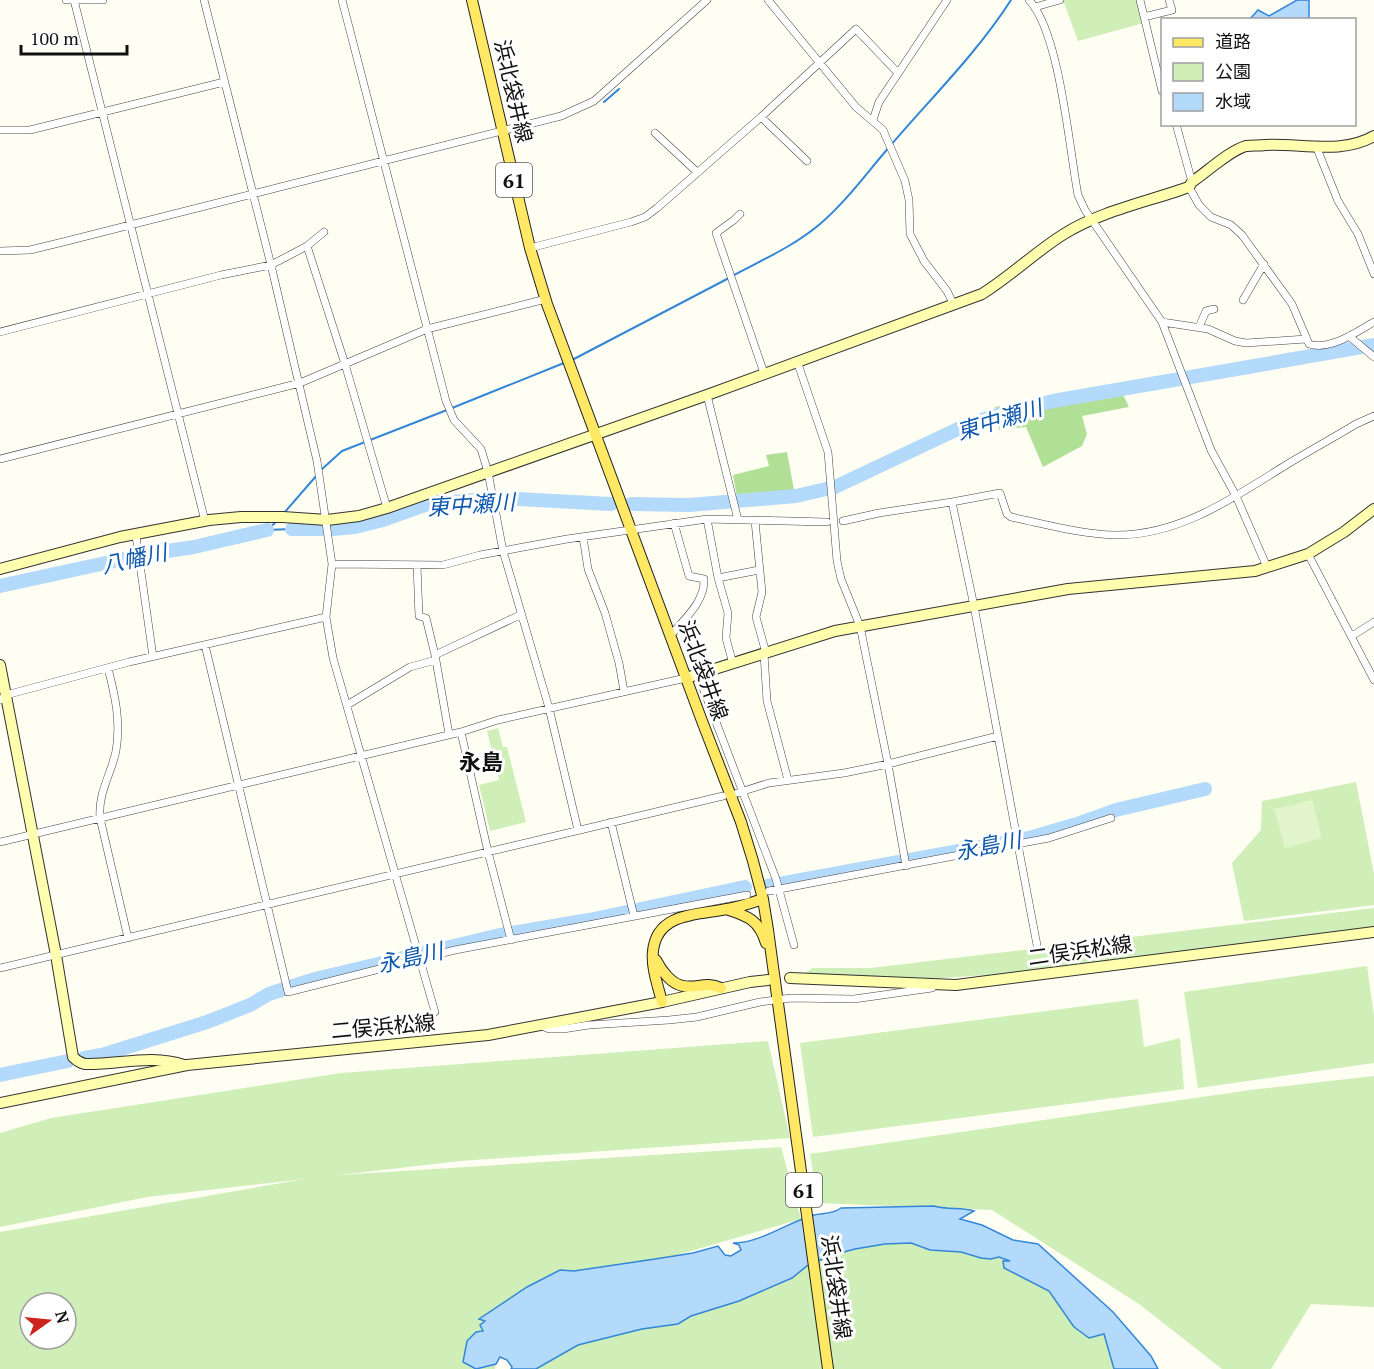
<svg xmlns="http://www.w3.org/2000/svg" width="1374" height="1369" font-family="'PT Serif','Noto Sans JP',serif">
<style>
.green{fill:#cfeeb8;fill-rule:evenodd}
.forest{fill:#b0e096}
.pitch{fill:#e2f4cb}
.water{fill:#b3d9fb;stroke:#3386d8;stroke-width:1.5}
.lines{fill:none;stroke-linecap:round;stroke-linejoin:round}
.stream{stroke:#3386d8;stroke-width:2}
.river{stroke:#b3d9fb;stroke-width:14}
.street-casing{stroke:#434343;stroke-width:8}
.secondary-casing{stroke:#323232;stroke-width:12}
.primary-casing{stroke:#212121;stroke-width:12}
.street{stroke:#fff;stroke-width:7}
.secondary{stroke:#fffeae;stroke-width:10}
.primary{stroke:#ffe863;stroke-width:10}
.labels{text-anchor:middle;dominant-baseline:central;stroke-width:6;stroke-linejoin:round;paint-order:stroke}
.shield{fill:#fff;stroke:#585858;stroke-width:1.5}
.shield-label{font-size:20px;font-weight:bold;fill:#101010}
.street-label{font-size:21px;fill:#101010;stroke:#fff}
.water-label{font-size:22px;font-style:italic;fill:#0d58ad;stroke:#fff}
.neighbourhood-label{font-size:22px;font-weight:bold;fill:#101010;stroke:#fff}
</style>
<rect width="100%" height="100%" fill="#fffef3"/>
<path class="green" d="M1063 0H1137L1144 23 1078 41Z
M498 728 503 747H507L526 822 490 831 479 785 499 780 487 731Z
M1356 782 1374 874V905L1244 921 1232 863 1261 830 1262 801Z
M1374 908V927L1218 949 987 975 927 979 803 976 812 968H871Z
M1367 966 1374 1015V1063L1198 1088 1184 992Z
M1138 999 1144 1047 1180 1038 1184 1089 813 1137 800 1043Z
M768 1041 790 1138 460 1161 339 1175 781 1147 801 1219 670 1257 550 1275 464 1362 496 1364 495 1369H0V1232L305 1179 147 1197 0 1227V1133L51 1118 341 1073ZM30 1303H66V1339H30Z
M1374 1076V1307L1311 1304 1271 1369H1222L1139 1304 992 1210 818 1203 810 1154 1250 1090Z
M891 1233 999 1257 1103 1325 1127 1369H525L605 1322H683L787 1254Z"/>
<path class="forest" d="M1119 386 1129 407 1082 416 1087 434 1082 446 1043 467 1026 427 999 430 995 407Z
M787 452 794 490 737 497 733 475 769 466 766 455Z"/>
<path class="pitch" d="M1312 800 1322 838 1285 848 1274 809Z"/>
<path class="water" d="M1297 0H1309V19H1250L1258 10 1269 16Z
M934 1206C949 1210 961 1207 974 1211L960 1219 982 1225 1013 1240 1038 1244 1113 1312 1151 1356 1158 1369H1114L1104 1334 1089 1338 1074 1327 1049 1291 1004 1268 1003 1261H1010L999 1257 991 1259 981 1258 961 1252 930 1250 911 1243 885 1244 855 1249 829 1256 807 1266 792 1278 739 1301 691 1316 678 1324 642 1329 578 1345 536 1369H511L512 1367 507 1360 500 1357 496 1364 476 1369 463 1362 467 1341 476 1332 483 1331 480 1325 485 1321 479 1319 527 1287 560 1270 574 1271 655 1259 693 1253 718 1246 725 1255 731 1256 741 1250 739 1245 733 1243C761 1243 788 1222 814 1215 824 1213 833 1214 841 1208Z"/>
<g class="lines">
<path class="stream" d="M604 102 619 89
M734 275C764 259 794 246 820 224 847 201 868 171 891 145 932 97 977 53 1011 0
M572 360 729 278
M452 408 564 363
M321 470 342 451 447 410
M284 513 317 475
M276 522 267 530 292 529"/>
<path class="river" d="M631 504 689 505 796 496 835 487 960 428 990 417 1053 401 1374 345
M292 529H322
M333 529 355 527 383 520 428 504 499 498 611 504
M0 586 147 554 194 547 267 530
M768 886 1029 838 1077 824 1116 810 1205 789
M84 1058 102 1055 207 1022 250 1005 269 994 315 979 500 935 589 920 745 887
M0 1075 68 1061"/>
<g class="street-casing">
<path id="street" d="M66 0H103
M74 0 205 521
M204 0 271 265 317 461 332 564 326 617 333 658 435 1012
M342 0 446 401 454 420 481 449 488 472 503 551 549 708 578 830
M768 0 856 107 883 130 905 181 909 200 910 234 924 261 947 291 954 305
M1029 0C1060 33 1069 148 1078 195L1085 210 1162 322 1211 450 1236 496 1267 567
M1140 0 1162 91
M1035 7 1060 0
M1144 17 1172 10 1169 0
M761 117 807 161
M873 120 879 102 947 0
M1176 124 1192 182
M0 130H30L224 82
M655 133 697 172
M1319 146 1318 151 1338 201 1358 234 1374 274
M1189 187 1199 205 1211 217 1231 225 1242 235 1292 304 1309 344C1330 351 1356 332 1374 322
M740 214 734 220 716 233 764 373
M307 246 345 364 387 508
M530 248 631 222 645 217 657 208 761 117 856 29 898 73
M0 251 30 250 63 242 561 116 594 101 707 0
M1243 300 1264 264
M1162 322 1208 329 1235 341 1246 343 1306 339
M1199 327 1206 311 1214 309
M0 332 221 275 271 265 307 246 324 232
M1349 336 1374 357
M797 361 828 452 837 561 841 579 860 626 888 764 906 866
M707 395 738 520
M0 459 300 383 427 329 546 299
M952 502 1000 493 1007 514 1011 517C1045 524 1080 534 1115 535 1179 536 1233 498 1286 465 1309 451 1333 438 1356 424L1374 416
M707 519 718 578 728 613 726 638 733 664
M755 521 762 592 756 617 766 653
M843 521 879 513 952 502 974 606 1018 844
M136 536 153 657
M583 537 588 569 605 613 619 663 624 691
M1308 554 1374 680
M332 564 443 565 480 555 567 539 707 519 827 522
M417 565 419 616 426 618 435 655 449 734
M718 578 759 570
M671 635C685 618 705 602 704 579L689 576 674 523
M1352 636 1374 622
M205 645 288 992 455 950 747 895
M764 654 767 701 788 780
M435 655 520 615
M108 668C115 696 121 721 116 751 111 775 98 792 100 818L128 938
M698 675 776 879 794 945
M0 700 6 695 129 662 326 617
M347 705 410 667 436 660
M461 732 488 852 511 940
M737 793 769 783 844 773 888 764 998 736
M611 822 634 916
M0 842 461 732 498 720 686 678
M1018 845 1037 945
M769 891 1049 838 1111 818
M0 968 723 796
M542 1026 549 1029H563L589 1025 669 1020 697 1017 760 1002 791 998 854 999 932 988"/>
</g>
<g class="secondary-casing">
<path id="secondary" d="M0 569 120 537 209 520 241 517H283L327 520 359 516 387 508 707 395 982 294C1011 276 1035 252 1064 234 1098 212 1150 201 1189 187L1192 182C1208 171 1229 151 1246 146 1252 145 1259 146 1265 145 1300 143 1342 155 1374 136
M0 665 56 955 73 1057C76 1060 80 1063 85 1064 118 1065 151 1054 184 1065
M686 678 835 631 1068 589 1255 571 1308 554 1344 532 1374 509
M790 978 956 985 1374 932
M0 1103 187 1065 488 1035 662 1002 750 982 768 980"/>
</g>
<g class="primary-casing">
<path id="primary" d="M472 0 530 248 547 304 702 721 741 822 753 861 763 899 768 930 828 1369
M726 909C748 916 759 920 766 943
M656 960C661 970 671 984 683 986 697 989 705 981 721 988
M662 1002C658 986 651 967 653 951 657 912 698 915 727 909 739 907 751 903 763 899"/>
</g>
<use href="#street" class="street"/>
<use href="#secondary" class="secondary"/>
<use href="#primary" class="primary"/>
</g>
<g class="labels">
<g class="shield">
<rect x="496" y="163" width="36" height="34" rx="4.5"/>
<rect x="786" y="1173" width="36" height="34" rx="4.5"/>
</g>
<g class="shield-label">
<text x="514" y="180">61</text>
<text x="804" y="1190">61</text>
</g>
<g class="street-label">
<text transform="translate(514 91) rotate(77)">浜北袋井線</text>
<text transform="translate(704 670) rotate(70)">浜北袋井線</text>
<text transform="translate(1080 950) rotate(-8)">二俣浜松線</text>
<text transform="translate(383 1026) rotate(-5)">二俣浜松線</text>
<text transform="translate(837 1287) rotate(82)">浜北袋井線</text>
</g>
<g class="water-label">
<text transform="translate(999 419) rotate(-17)">東中瀬川</text>
<text transform="translate(471 504) rotate(-4)">東中瀬川</text>
<text transform="translate(134 558) rotate(-12)">八幡川</text>
<text transform="translate(988 845) rotate(-11)">永島川</text>
<text transform="translate(410 957) rotate(-13)">永島川</text>
</g>
<g class="neighbourhood-label">
<text x="481" y="761">永島</text>
</g>
</g>
<rect x="1161" y="18" width="195" height="108" fill="#ffffff" stroke="#9f9f9f" stroke-width="1.5"/>
<rect x="1173" y="38" width="30" height="9" fill="#ffe863" stroke="#9f9f9f" stroke-width="1.5"/>
<text x="1215" y="48" font-size="18" fill="#101010">道路</text>
<rect x="1173" y="63" width="30" height="18" fill="#cfeeb8" stroke="#9f9f9f" stroke-width="1.5"/>
<text x="1215" y="78" font-size="18" fill="#101010">公園</text>
<rect x="1173" y="93" width="30" height="18" fill="#b3d9fb" stroke="#9f9f9f" stroke-width="1.5"/>
<text x="1215" y="108" font-size="18" fill="#101010">水域</text>
<g transform="translate(48 1321) rotate(75)"><circle r="28" fill="#ffffff" stroke="#9f9f9f" stroke-width="1.5"/>
<path d="M0-4.5L10 22L0 15L-10 22Z" fill="#cc241b"/>
<text y="-9" font-size="16" font-weight="bold" text-anchor="middle" fill="#101010">N</text>
</g>
<path d="M21 45v9h106v-9" fill="none" stroke="#101010" stroke-width="3"/>
<text x="30" y="45" font-size="18" fill="#101010" stroke="#ffffff" stroke-width="4.5" paint-order="stroke">100 m</text>
</svg>
